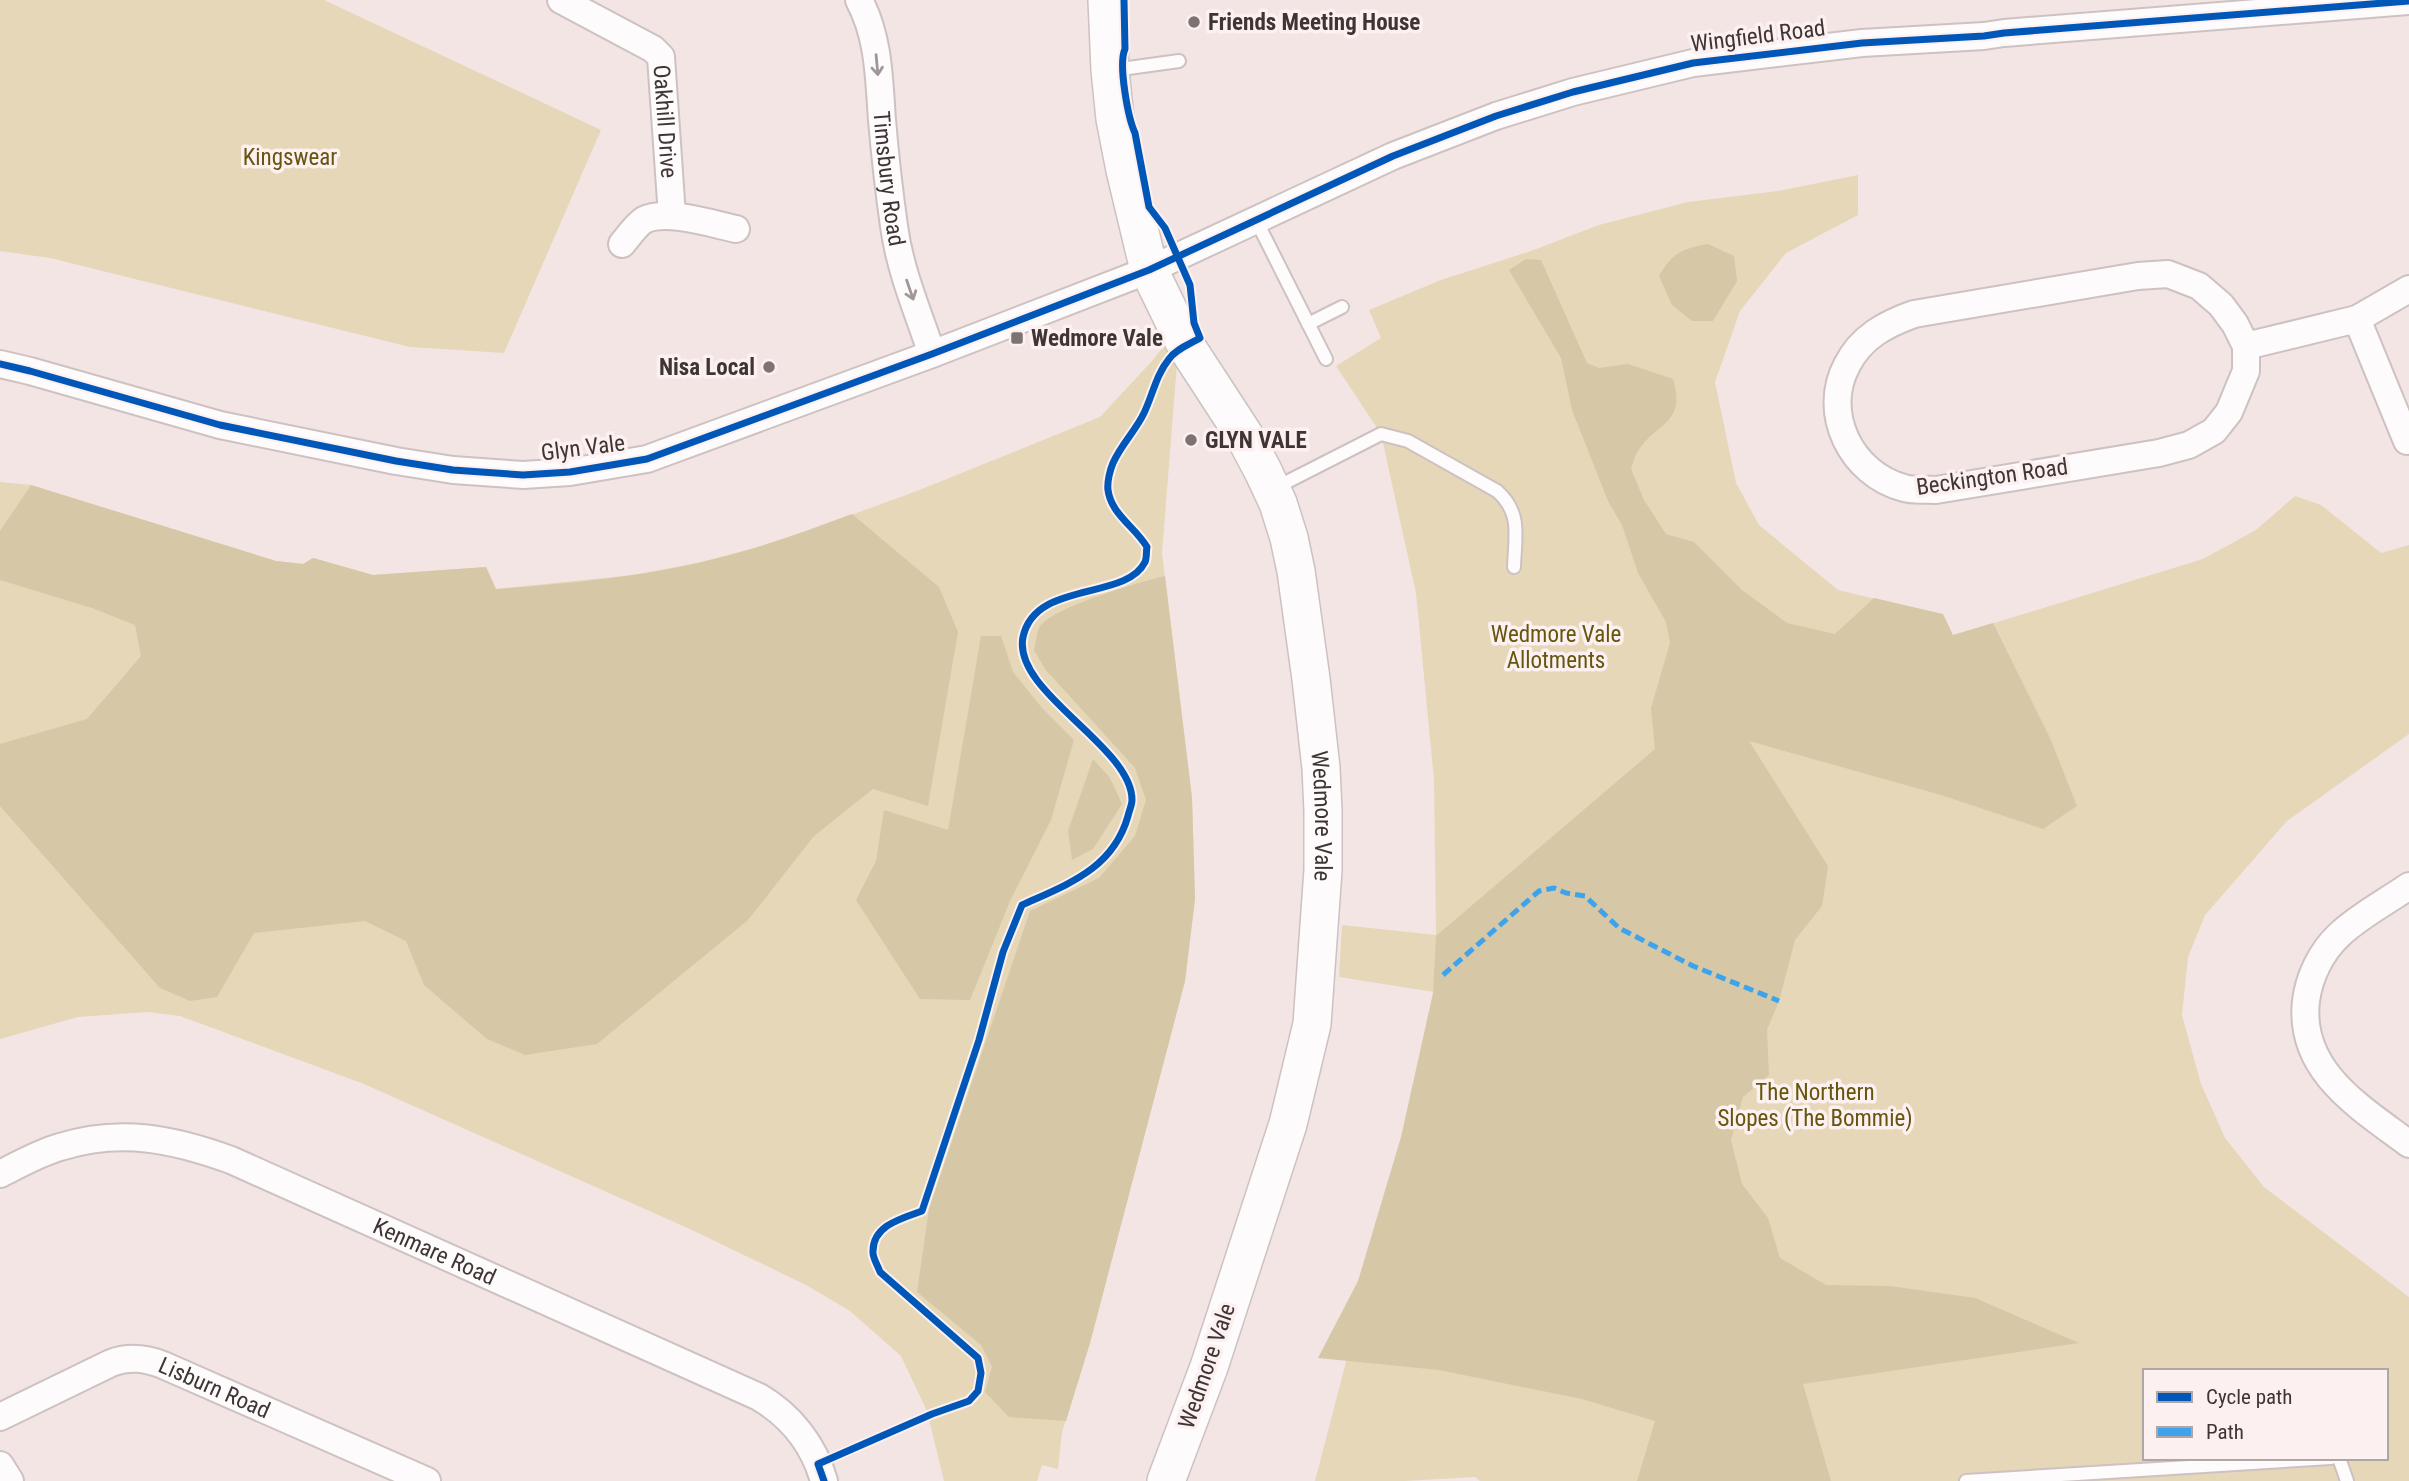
<svg xmlns="http://www.w3.org/2000/svg" width="2409" height="1481" font-family="'Roboto Condensed',sans-serif">
<style>
.green{fill:#e5d7b8;fill-rule:evenodd}
.forest{fill:#d6c7a7}
.lines{fill:none;stroke-linecap:round;stroke-linejoin:round}
.lane-casing{stroke:#cdc2c1;stroke-width:16}
.street-casing{stroke:#cdc2c1;stroke-width:30}
.secondary-casing{stroke:#cdc2c1;stroke-width:40}
.lane{stroke:#fdfbfb;stroke-width:12}
.street{stroke:#fdfbfb;stroke-width:26}
.secondary{stroke:#fdfbfb;stroke-width:37}
.quiet{stroke:#3fa3eb;stroke-width:5;stroke-dasharray:10 5;stroke-linecap:butt}
.cycleway-casing{stroke:#fcf1f0;stroke-width:11}
.cycleway{stroke:#0057b8;stroke-width:7}
.oneway{stroke:#9e9898}
.poi-dot{fill:#7d7372;stroke:#fcf1f0;stroke-width:2.5}
.labels{text-anchor:middle;dominant-baseline:central;stroke-width:7;stroke-linejoin:round;paint-order:stroke}
.poi-label{font-size:23px;font-weight:bold;fill:#3e3534;stroke:#fcf1f0;text-anchor:start}
.street-label{font-size:23px;fill:#3e3534;stroke:#fcf1f0}
.park-label{font-size:23px;fill:#66550f;stroke:#fcf1f0}
</style>
<rect width="100%" height="100%" fill="#f3e5e4"/>
<path class="green" d="M0 0H324L601 130 504 353 410 347 50 258 0 251Z
M1858 175V215L1786 253 1740 311 1715 382 1736 483 1759 525 1838 590 1942 615 1952 636 2203 559 2256 530 2295 496 2321 505 2381 553 2409 545V734L2287 821 2205 915 2188 957 2182 1015 2201 1084 2225 1138 2264 1187 2409 1297V1481H2029L2330 1464 2011 1481H1480L1475 1477 1405 1481H1315L1346 1362 1359 1281 1402 1137 1434 992 1339 977 1342 925 1436 935 1434 780 1416 593 1381 434 1336 366 1381 338 1369 310 1441 280 1531 251 1599 225 1688 202 1778 191ZM2145 1371H2386V1458H2145Z
M1164 346 1177 363 1162 553 1192 798 1195 899 1185 981 1090 1343 1062 1432 1058 1469 1042 1465 1037 1481H944L927 1411 901 1356 850 1311 806 1285 692 1230 364 1084 180 1016 147 1012 78 1017 0 1039V482L31 485 276 561 303 564 313 558 373 575 486 567 496 589 633 575 697 563 774 543 917 491 1100 417 1151 362Z"/>
<path class="forest" d="M1708 244 1734 256 1737 281 1713 321H1692L1672 305 1659 276C1673 252 1682 249 1708 244Z
M1526 259 1541 260 1587 363 1599 368 1628 364 1673 379C1687 426 1655 421 1637 453 1634 457 1633 464 1631 469L1644 500 1666 534 1694 542 1742 590 1787 623 1835 634 1874 598 1943 614 1953 635 1993 623 2050 738 2077 806 2043 829 1941 795 1749 741 1828 866 1822 906 1795 940 1779 1001 1767 1030 1769 1075 1743 1097 1731 1140 1742 1184 1768 1218 1780 1258 1826 1285 1890 1286 1975 1298 2079 1343 1803 1384 1831 1481H1637L1655 1421 1582 1399 1439 1370 1318 1358 1358 1281 1401 1137 1433 993 1436 936 1655 749 1651 708 1670 643 1666 622 1638 573 1622 525 1608 501 1572 410 1561 358 1509 270Z
M31 485 276 561 303 564 313 558 373 575 486 567 496 589C563 584 632 578 698 563 751 551 801 533 852 514L939 587 958 632 928 806 873 789 814 836 748 920 597 1044 525 1055 487 1039 424 985 406 941 365 921 254 933 217 997 190 1001 160 988 0 806V744L87 719 141 656 135 625 92 608 0 580V531Z
M1165 576 1192 798 1195 899 1185 981 1090 1343 1066 1421 1009 1417 985 1392 992 1367 981 1345 917 1292 929 1209 1030 911 1099 878 1135 836 1146 800 1135 768 1045 669 1034 650C1036 644 1036 634 1039 628 1049 608 1140 582 1165 576Z
M981 636H1001L1013 672 1042 708 1074 740 1051 820 1010 901 970 1000 920 999 856 900 876 861 884 810 948 830Z
M1093 759 1110 778 1122 804 1093 849 1072 860 1068 831Z"/>
<g class="lines">
<g class="lane-casing">
<path id="lane" d="M1114 70 1179 61
M1256 220 1326 359
M1308 324 1342 307
M1275 488 1381 434 1408 441 1497 491C1522 513 1515 536 1514 567
M2339 1458 2347 1481
M1966 1481 2331 1458"/>
</g>
<g class="street-casing">
<g id="street">
<path id="s1" d="M561 0 653 49 661 57 672 216"/>
<path id="s2" d="M859 0C879 37 879 79 882 120 885 155 889 191 894 226 900 271 918 312 932 354"/>
<path d="M622 244C628 237 636 225 644 220 666 209 713 224 736 229"/>
<path d="M2168 274 2199 286 2221 305 2235 324 2246 346V371L2229 412 2214 431 2189 445 2159 453 1936 490C1926 489 1913 491 1904 488 1851 474 1821 413 1847 365 1861 337 1886 324 1914 314L2138 276Z"/>
<path d="M2357 319 2407 441"/>
<path d="M2246 346 2357 319 2409 289"/>
<path d="M0 364 30 371 220 425 396 461 453 470 523 475 570 472 647 459 932 354 1149 270 1393 156 1496 116 1573 92 1693 63 1862 43 1984 36 2004 33 2409 1"/>
<path d="M2409 886C2386 902 2359 916 2339 935 2321 952 2309 977 2306 1001 2298 1071 2360 1107 2409 1144"/>
<path id="s3" d="M0 1174C20 1164 39 1153 60 1147 121 1128 173 1139 231 1160L759 1397C791 1416 814 1445 824 1481"/>
<path id="s4" d="M0 1417 111 1363C129 1356 145 1358 163 1365L427 1481"/>
<path d="M0 1465 10 1481"/>
</g>
</g>
<g class="secondary-casing">
<g id="secondary">
<path id="s5" d="M1107 0 1110 70 1115 119 1125 170 1149 270 1186 346 1244 435 1263 471 1278 503 1289 538 1296 571 1311 679 1321 768 1323 811V870L1312 1024 1288 1124 1209 1367 1166 1481"/>
</g>
</g>
<use href="#lane" class="lane"/>
<use href="#street" class="street"/>
<use href="#secondary" class="secondary"/>
<path class="quiet" d="M1443 975 1539 891 1554 888 1566 893 1585 896 1619 928 1693 966 1779 1001"/>
<g class="cycleway-casing">
<path id="cycleway" d="M0 364 30 371 220 425 396 461 453 470 523 475 570 472 647 459 932 354 1149 270 1393 156 1496 116 1573 92 1693 63 1862 43 1984 36 2004 33 2409 1
M824 1481 818 1464 932 1414 969 1401 978 1391 981 1373 978 1358 880 1272C878 1266 872 1257 873 1251 873 1225 903 1218 922 1211L979 1040 1003 952 1022 905C1068 884 1113 869 1128 816 1129 811 1132 805 1132 800 1132 746 1012 692 1023 637 1035 580 1126 601 1145 562 1147 558 1146 551 1147 547 1135 527 1111 514 1108 490 1107 482 1110 470 1113 463 1121 445 1136 430 1144 413 1153 394 1156 375 1169 359 1176 349 1190 344 1200 338L1194 323 1190 285 1165 228 1149 207 1135 133C1128 118 1118 64 1125 49L1124 0"/>
</g>
<use href="#cycleway" class="cycleway"/>
</g>
<defs><path id="oneway-shaft" d="M-6 0H5M1.5-3L5.5 0L1.5 3" fill="none" stroke-width="1.6" stroke-linecap="round" stroke-linejoin="round" transform="scale(1.75)"/></defs>
<g class="oneway">
<use href="#oneway-shaft" transform="translate(877 65) rotate(85)"/>
<use href="#oneway-shaft" transform="translate(910 290) rotate(71)"/>
</g>
<g class="poi-dot">
<circle cx="1194" cy="22" r="7"/>
<rect x="1010" y="331" width="14" height="14" rx="3.5"/>
<circle cx="769" cy="367" r="7"/>
<circle cx="1191" cy="440" r="7"/>
</g>
<g class="labels">
<g class="poi-label">
<text x="1208" y="22">Friends Meeting House</text>
<text x="1031" y="338">Wedmore Vale</text>
<text x="755" y="367" text-anchor="end">Nisa Local</text>
<text x="1205" y="440">GLYN VALE</text>
</g>
<g class="street-label">
<text transform="translate(1758 36) rotate(-7)">Wingfield Road</text>
<text stroke="none"><textPath href="#s1" startOffset="180">Oakhill Drive</textPath></text>
<text stroke="none"><textPath href="#s2" startOffset="182">Timsbury Road</textPath></text>
<text transform="translate(583 448) rotate(-7)">Glyn Vale</text>
<text transform="translate(1992 477) rotate(-8)">Beckington Road</text>
<text stroke="none"><textPath href="#s5" startOffset="858">Wedmore Vale</textPath></text>
<text stroke="none"><textPath href="#s3" startOffset="464">Kenmare Road</textPath></text>
<text transform="translate(1207 1366) rotate(-71)">Wedmore Vale</text>
<text stroke="none"><textPath href="#s4" startOffset="233">Lisburn Road</textPath></text>
</g>
<g class="park-label">
<text x="290" y="157">Kingswear</text>
<text x="1556" y="634">Wedmore Vale<tspan x="1556" dy="26">Allotments</tspan></text>
<text x="1815" y="1092">The Northern<tspan x="1815" dy="26">Slopes (The Bommie)</tspan></text>
</g>
</g>
<rect x="2143" y="1369" width="245" height="91" fill="#fcf1f0" stroke="#b0a6a5" stroke-width="2"/>
<rect x="2157" y="1392" width="35" height="10" fill="#0057b8" stroke="#b0a6a5" stroke-width="2"/>
<text x="2206" y="1404" font-size="21" fill="#3e3534">Cycle path</text>
<rect x="2157" y="1427" width="35" height="10" fill="#3fa3eb" stroke="#b0a6a5" stroke-width="2"/>
<text x="2206" y="1439" font-size="21" fill="#3e3534">Path</text>
</svg>
